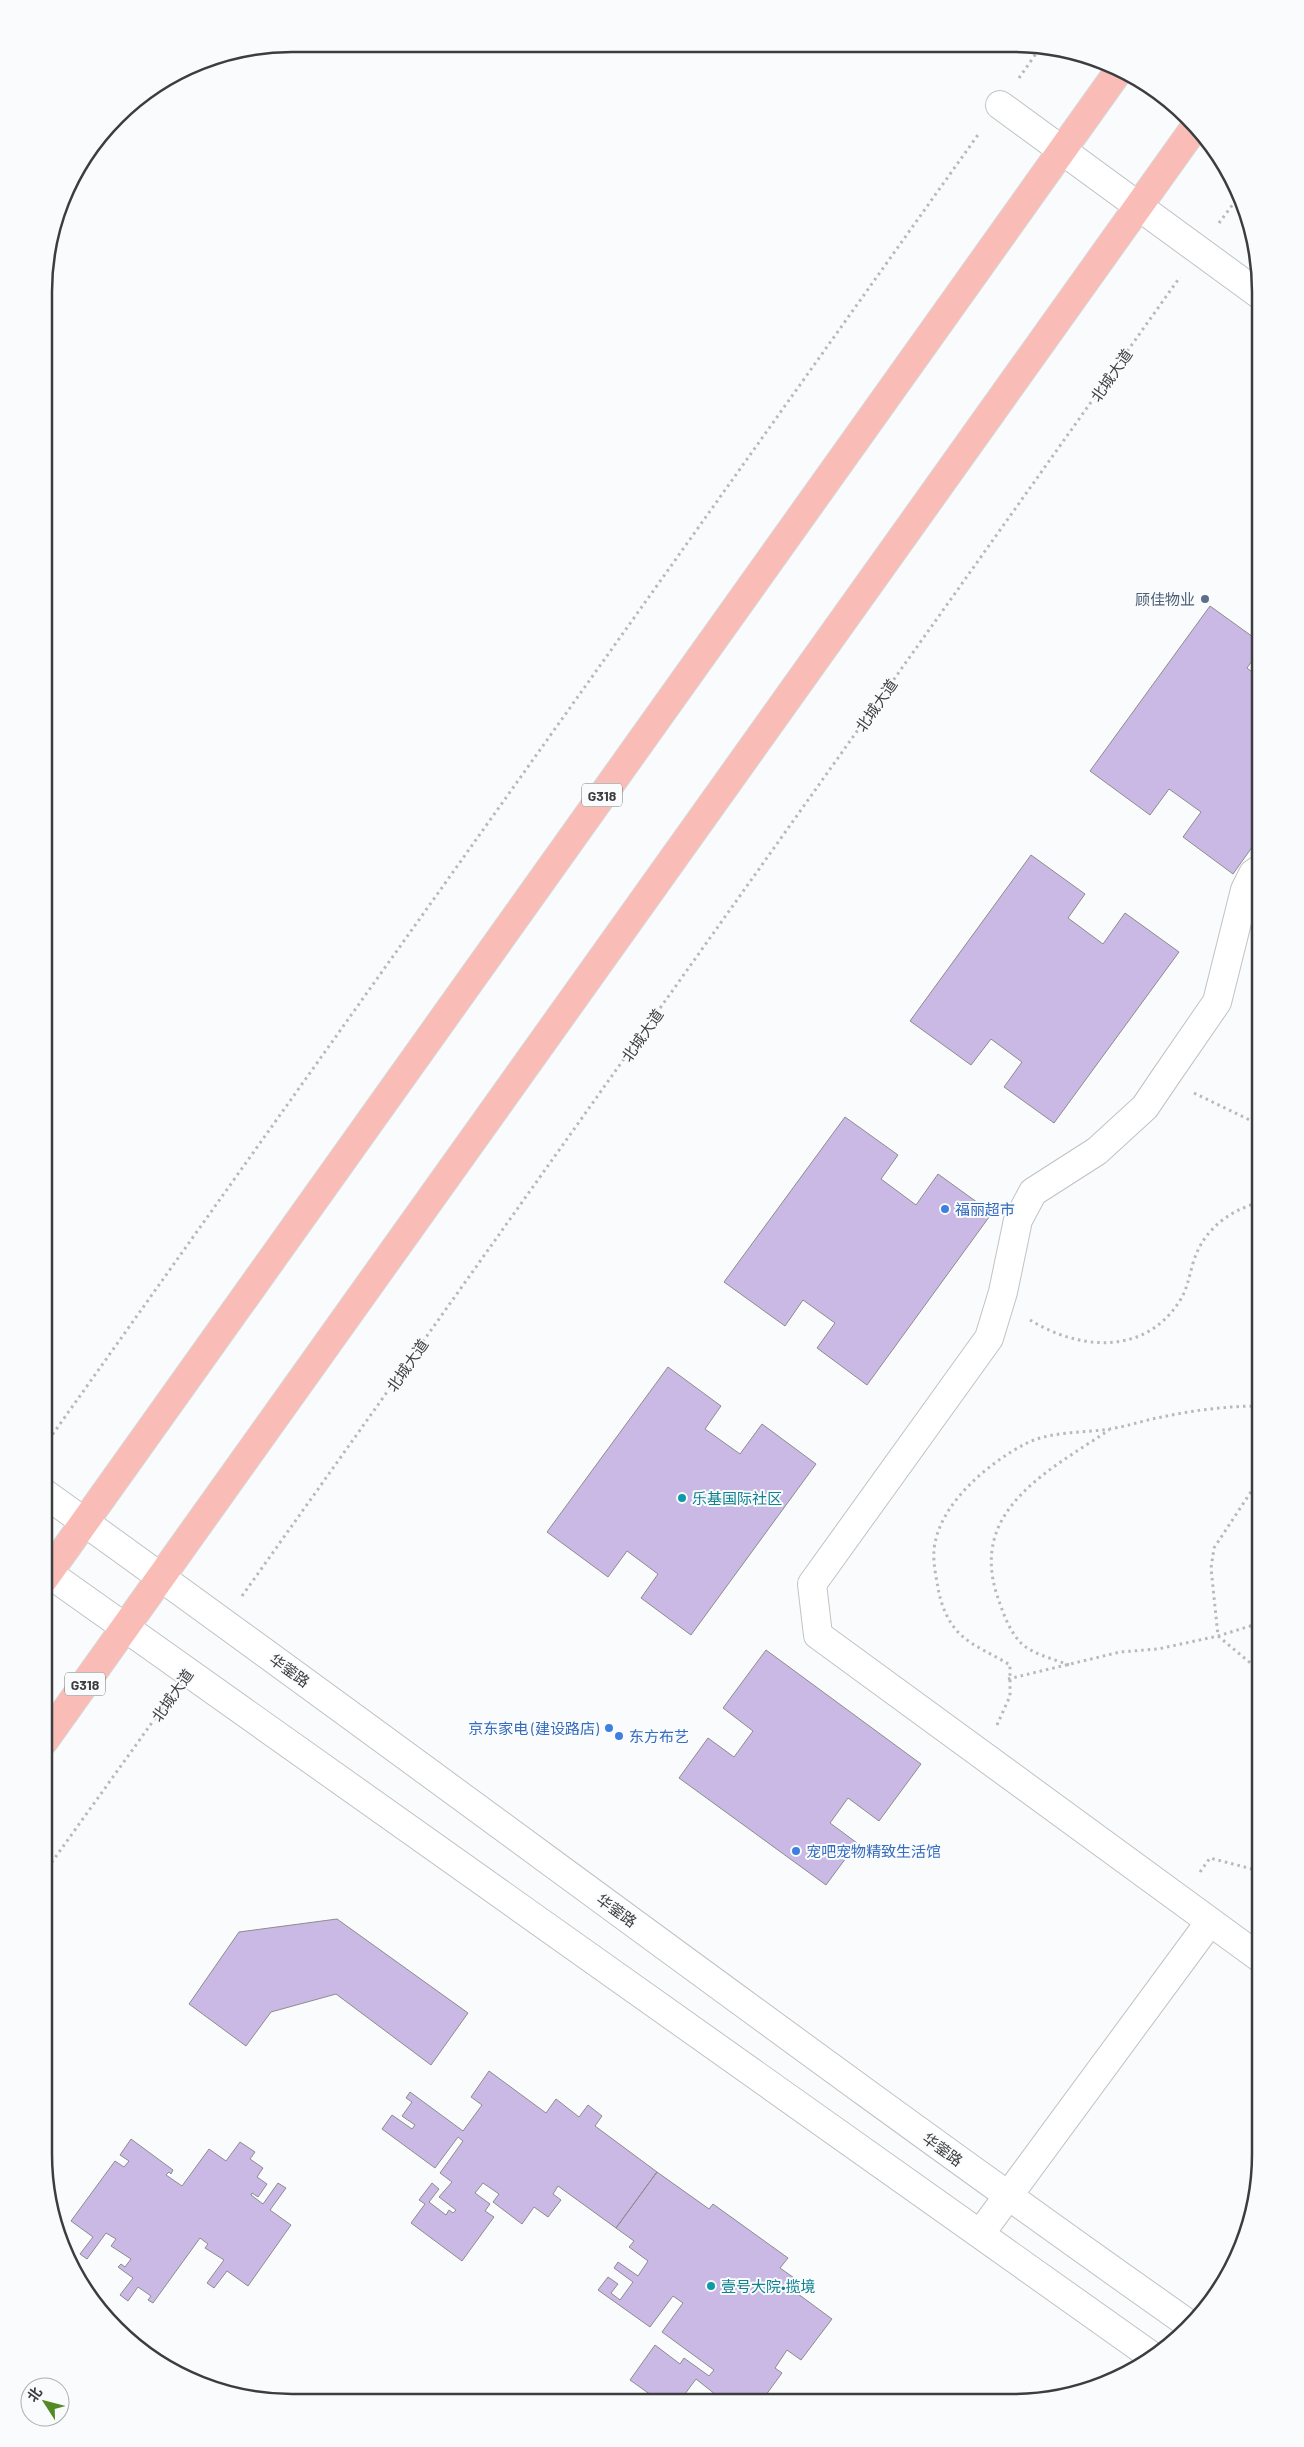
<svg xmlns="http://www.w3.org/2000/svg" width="1304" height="2447" font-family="Barlow,'Noto Sans SC',sans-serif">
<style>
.building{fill:#cab9e5;stroke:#8d8c8e}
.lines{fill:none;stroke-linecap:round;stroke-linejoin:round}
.minor-casing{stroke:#c0c2c4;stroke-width:30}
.highway-casing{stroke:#d8d8d8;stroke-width:30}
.path{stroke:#b8b9bb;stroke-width:3;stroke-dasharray:2.5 4;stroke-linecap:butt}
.minor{stroke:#fff;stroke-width:28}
.highway{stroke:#fabcb6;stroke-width:28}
.service-dot{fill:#5c6f8a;stroke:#f9fbfd;stroke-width:2}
.shop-dot{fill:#3f7fe0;stroke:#f9fbfd;stroke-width:2}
.culture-dot{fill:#0f9aa8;stroke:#f9fbfd;stroke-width:2}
.labels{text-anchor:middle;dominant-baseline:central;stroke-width:4;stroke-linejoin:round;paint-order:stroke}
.shield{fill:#f9fbfd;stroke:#757677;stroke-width:1}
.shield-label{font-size:14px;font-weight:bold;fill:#3c3d3e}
.street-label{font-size:15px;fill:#3c3d3e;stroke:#f9fbfd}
.service-label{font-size:15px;fill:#4e5e75;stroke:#f9fbfd;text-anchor:end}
.shop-label{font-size:15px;fill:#366cbe;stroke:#f9fbfd;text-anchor:start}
.culture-label{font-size:15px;fill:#0d838f;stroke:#f9fbfd;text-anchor:start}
.rim{fill:none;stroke:#3c3d3e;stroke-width:2.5}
</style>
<rect width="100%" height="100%" fill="#f9fbfd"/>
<path class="building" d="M1210 606 1260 642V649L1247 668 1260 678V836L1233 874 1183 837 1201 812 1169 789 1150 815 1090 771Z
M1031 855 1085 894 1068 918 1103 944 1125 913 1179 952 1054 1123 1004 1087 1022 1062 991 1039 971 1065 910 1021Z
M845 1117 898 1155 881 1179 916 1205 938 1174 992 1213 867 1385 817 1348 835 1323 803 1300 785 1326 724 1282Z
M668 1367 721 1406 705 1429 740 1454 762 1424 816 1464 691 1635 641 1598 658 1574 627 1551 608 1577 547 1532Z
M766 1650 921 1764 879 1821 848 1798 830 1823 857 1843 826 1885 679 1778 708 1738 734 1757 753 1731 723 1708Z
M337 1919 468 2013 431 2065 336 1994 271 2012 246 2046 189 2004 239 1932Z
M489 2071 546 2113 556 2099 579 2117 588 2105 602 2116 595 2126 657 2172 616 2228 558 2186 553 2194 561 2200 548 2217 534 2207 522 2224 493 2202 499 2194 483 2183 475 2193 490 2204 485 2211 494 2217 462 2261 411 2223 425 2204 419 2200 432 2183 439 2189 429 2202 446 2215 449 2210 453 2213 456 2210 439 2197 452 2182 440 2173 463 2141 458 2137 435 2168 382 2129 392 2115 412 2129 415 2125 402 2116 412 2102 406 2098 410 2092 463 2131 482 2105 471 2097Z
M131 2139 173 2170 171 2174 169 2172 166 2175 182 2186 209 2149 226 2161 240 2142 255 2152 250 2159 263 2168 257 2177 267 2184 258 2197 252 2193 251 2195 263 2204 278 2183 286 2188 270 2210 291 2225 248 2286 227 2271 214 2288 207 2283 224 2260 205 2248 208 2244 200 2238 153 2303 148 2300 151 2296 138 2287 128 2301 120 2295 133 2278 118 2267 121 2264 125 2267 131 2259 111 2246 116 2239 106 2233 87 2259 80 2254 93 2237 71 2221 115 2161 124 2167 129 2161 120 2155Z
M657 2172 709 2209 713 2204 788 2258 780 2268 797 2280 790 2288 832 2319 801 2360 787 2350 775 2368 782 2373 760 2403 717 2402 720 2398 696 2379 679 2402H646L651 2395 630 2380 655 2345 680 2364 684 2358 709 2376 714 2370 662 2332 683 2303 673 2296 650 2327 598 2290 608 2277 618 2284 611 2293 620 2300 633 2282 614 2268 618 2262 638 2276 648 2261 629 2247 634 2241 616 2228Z
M962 2394 975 2403H955Z"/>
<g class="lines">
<g class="minor-casing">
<path id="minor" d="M1000 105 1260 295
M44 1493C428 1768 804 2053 1190 2325
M44 1570 1153 2357
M1260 1958 818 1635 812 1584 989 1338 1003 1292 1018 1220 1033 1192 1097 1151 1145 1107 1166 1076 1217 1002 1245 890 1253 874 1260 869
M980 2234 1209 1923"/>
</g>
<g class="highway-casing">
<path id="highway" d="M44 1579 1120 69
M44 1741 1195 127"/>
</g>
<path class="path" d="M1019 78 1040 48
M1219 223 1239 196
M1194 1093 1256 1123
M1260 1142C1255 1133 1255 1125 1260 1116
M1030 1320C1079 1350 1144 1356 1179 1302 1187 1290 1189 1277 1193 1263 1203 1230 1228 1211 1260 1202
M45 1445 980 132
M242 1596 1180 277
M1069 1665C1054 1659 1032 1654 1021 1643 1009 1631 1002 1610 997 1595 969 1509 1050 1470 1109 1430
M1260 1671 1218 1636 1211 1568 1214 1548 1260 1478
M1008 1679 1120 1652 1158 1649 1218 1636 1260 1623
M997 1725 1010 1696V1665C994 1655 974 1647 961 1635 948 1623 941 1605 938 1588 936 1576 933 1563 934 1550 938 1505 987 1464 1025 1444 1050 1431 1083 1433 1110 1429 1128 1426 1145 1420 1162 1417 1194 1410 1228 1406 1260 1406
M1256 1870 1260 1864
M1200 1872 1210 1858 1256 1870 1260 1875
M44 1873 169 1699"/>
<use href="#minor" class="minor"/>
<use href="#highway" class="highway"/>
</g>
<circle class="service-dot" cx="1205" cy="599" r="5"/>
<g class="shop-dot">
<circle cx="945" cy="1209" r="5"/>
<circle cx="609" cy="1728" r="5"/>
<circle cx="619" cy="1736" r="5"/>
<circle cx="796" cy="1851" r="5"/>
</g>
<g class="culture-dot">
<circle cx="682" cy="1498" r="5"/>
<circle cx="711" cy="2286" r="5"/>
</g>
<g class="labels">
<g class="shield">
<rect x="582" y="783.5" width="40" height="23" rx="4"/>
<rect x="65" y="1672.5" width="40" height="23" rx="4"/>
</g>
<g class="shield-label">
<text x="602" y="795">G318</text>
<text x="85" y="1684">G318</text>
</g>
<g class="street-label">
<text transform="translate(1111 375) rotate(-55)">北城大道</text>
<text transform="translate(876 705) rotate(-55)">北城大道</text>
<text transform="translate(642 1035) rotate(-55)">北城大道</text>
<text transform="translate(407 1365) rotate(-55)">北城大道</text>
<text transform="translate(290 1670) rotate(36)">华蓥路</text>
<text transform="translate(172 1695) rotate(-55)">北城大道</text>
<text transform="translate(617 1910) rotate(36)">华蓥路</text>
<text transform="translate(943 2149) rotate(36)">华蓥路</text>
</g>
<g class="service-label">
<text x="1195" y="599">顾佳物业</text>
</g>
<g class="shop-label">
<text x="955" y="1209">福丽超市</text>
<text x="599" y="1728" text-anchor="end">京东家电 (建设路店)</text>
<text x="629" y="1736">东方布艺</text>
<text x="806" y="1851">宠吧宠物精致生活馆</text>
</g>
<g class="culture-label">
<text x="692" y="1498">乐基国际社区</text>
<text x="721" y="2286">壹号大院•揽境</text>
</g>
</g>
<path d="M0 0H1304V2447H0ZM292 52H1012A240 240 0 0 1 1252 292V2154A240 240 0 0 1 1012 2394H292A240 240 0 0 1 52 2154V292A240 240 0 0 1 292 52Z" fill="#f9fbfd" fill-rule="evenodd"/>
<path class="rim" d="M292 52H1012A240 240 0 0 1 1252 292V2154A240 240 0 0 1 1012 2394H292A240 240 0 0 1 52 2154V292A240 240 0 0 1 292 52Z"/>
<g transform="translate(45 2402) rotate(306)"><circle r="24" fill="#f9fbfd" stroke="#adafb1"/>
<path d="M0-4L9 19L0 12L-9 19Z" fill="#548a24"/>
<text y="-8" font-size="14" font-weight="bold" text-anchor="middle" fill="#3c3d3e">北</text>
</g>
</svg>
